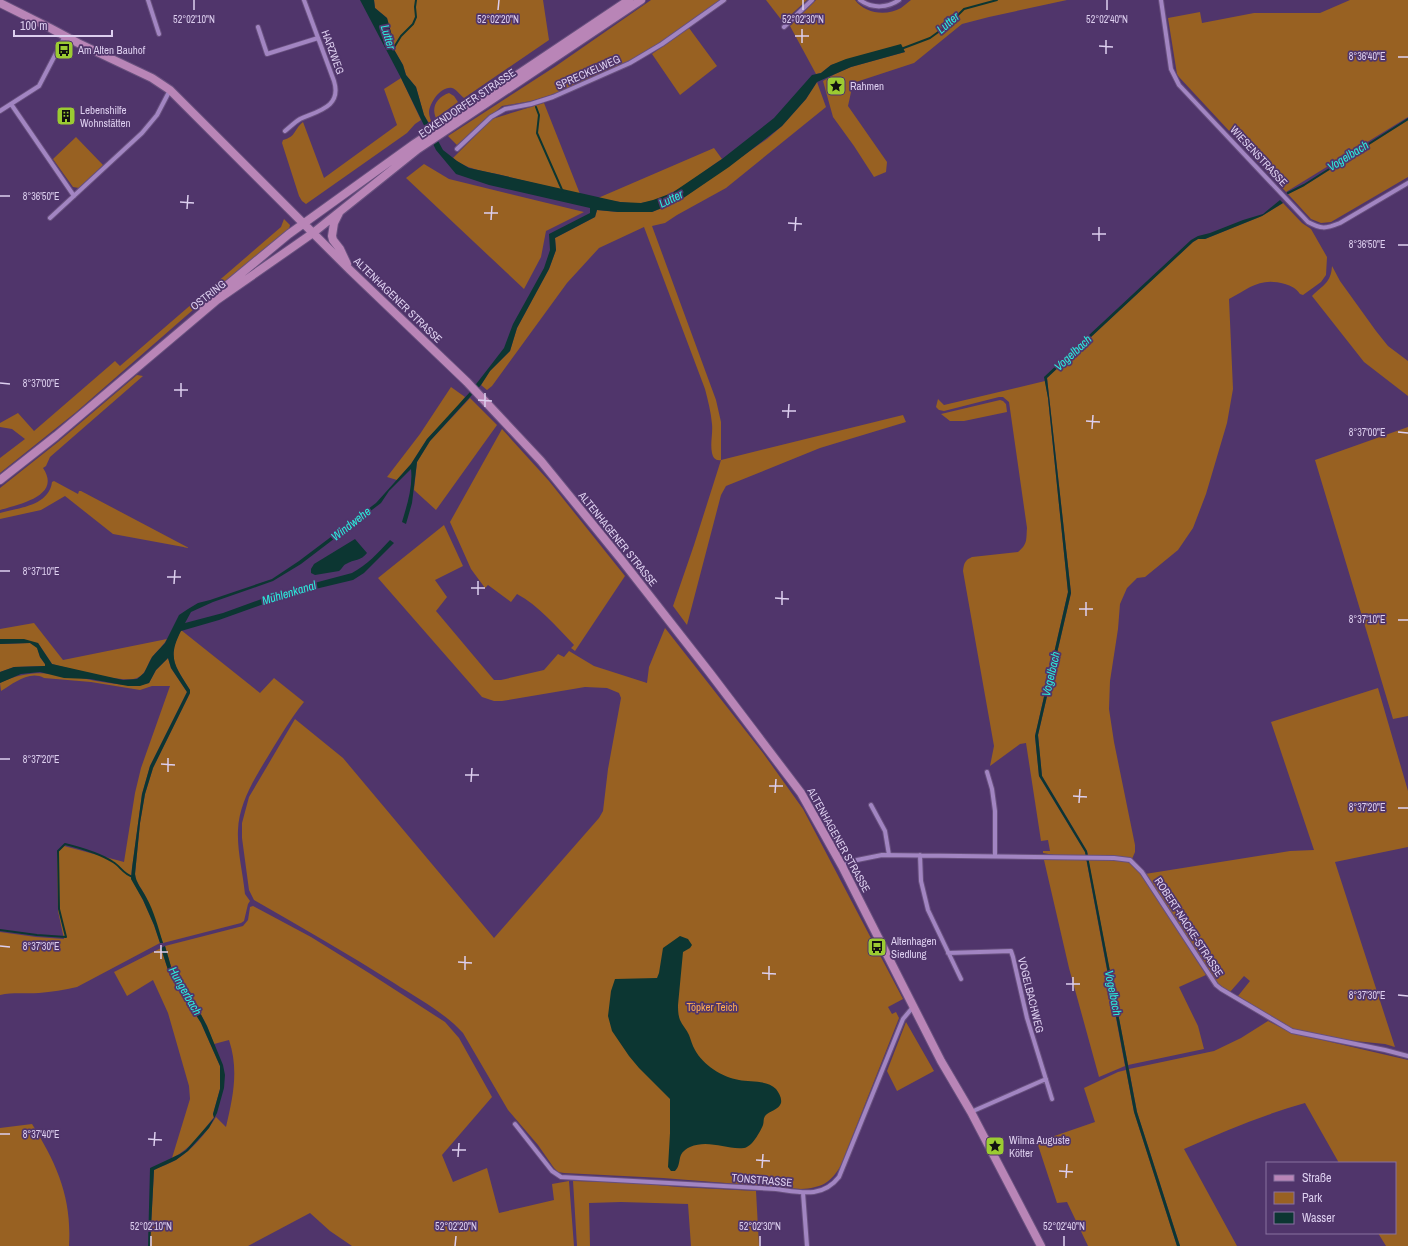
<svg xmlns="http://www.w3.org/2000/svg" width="1408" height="1246" font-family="'Archivo Narrow',sans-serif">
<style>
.green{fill:#986122}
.water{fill:#0c3632}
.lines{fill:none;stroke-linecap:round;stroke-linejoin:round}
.stream{stroke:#0c3632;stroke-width:2}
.street-casing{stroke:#68507e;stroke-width:6}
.secondary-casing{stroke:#68507e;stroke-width:10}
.street{stroke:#a285c2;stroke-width:4}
.secondary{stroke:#b985b7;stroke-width:8}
.ticks{fill:none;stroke:#ddcfef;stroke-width:1.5}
.labels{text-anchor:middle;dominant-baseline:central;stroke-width:3.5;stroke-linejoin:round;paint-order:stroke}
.poi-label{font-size:11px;fill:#ddcfef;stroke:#50356b;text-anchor:start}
.street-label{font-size:11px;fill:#ddcfef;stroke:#50356b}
.park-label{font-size:11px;fill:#feab50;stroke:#50356b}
.water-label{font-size:12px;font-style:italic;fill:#2becdc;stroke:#50356b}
.ticks-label{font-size:10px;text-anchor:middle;fill:#ddcfef;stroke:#50356b;stroke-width:3.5;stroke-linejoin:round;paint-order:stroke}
</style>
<rect width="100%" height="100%" fill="#50356b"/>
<path class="green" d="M374 0H543L549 40 464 98C460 95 456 89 452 88 441 86 430 102 429 112 429 115 430 118 431 121L429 123 424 115 416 87 406 75 403 65 392 46V36L387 18 375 8Z
M651 0H722L646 54 560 92 531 101 502 106 457 145 448 136 556 66Z
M766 0H807L783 22Z
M816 0H855C865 14 887 16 901 8 905 5 908 2 911 0H1067L989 17 962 24 914 63 853 83 848 106 887 162 886 172 874 177 854 146 833 117 823 81 835 74 851 67 905 52 901 45 831 65 821 73 816 74 790 26Z
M1350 0H1408V117L1286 192 1179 77 1177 74 1168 18 1200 12 1202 23 1254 13H1320Z
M689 28 717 66 680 95 652 54Z
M401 78 421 120 415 124 407 133 306 204 302 201 299 196 282 143 283 140C297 136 293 130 303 122L324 178 397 125 384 89Z
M817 82 826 107 726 188 677 215 665 223 652 226 716 400 721 422V460L903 415 906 422 820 448 726 486 721 495 687 625 673 606 694 545 721 460C716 461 713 458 712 453 710 444 713 433 712 424 711 412 708 401 705 389L644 227 599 248 567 283 492 386 487 390 481 385 490 371 510 351 517 328 549 269 556 250 555 238 595 217 597 210 618 212H652L679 201 767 139 782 126 806 99Z
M449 93 454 96 458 102 436 118C431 107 437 97 449 93Z
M544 103 580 194C555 188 530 182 505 176 487 171 468 171 453 158L492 119Z
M1408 120V177L1331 222 1321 223 1311 219 1288 194 1304 186Z
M76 137 103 165 79 188 73 187 53 159Z
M714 148 722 159C698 175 670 200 641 203 627 204 613 201 598 198Z
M424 164 449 179 584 212 546 231 541 257 524 289 406 178Z
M1283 203 1302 223 1311 229 1327 257 1326 275 1321 282 1303 295 1300 294C1296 288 1291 286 1285 284 1260 277 1250 288 1229 299L1233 389 1227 423 1206 494 1193 528 1178 550 1145 577 1137 578 1127 588 1120 604 1118 629 1110 681 1109 709 1114 742 1135 845V852L1132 859 1122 857 1088 856 1087 851 1042 776 1038 735 1071 593 1047 378 1193 242 1198 239H1205L1262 216Z
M284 219 290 225 289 229 202 302 75 413 0 473V458L25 439 12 429 0 427V423L18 413 34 431 115 361 120 366 281 227Z
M1332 266 1340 281 1376 331 1388 346 1408 361V396L1364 362 1312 296C1323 285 1331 283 1332 266Z
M137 375 143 376 50 457 46 466 43 468C62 496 19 504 0 510V488L58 442Z
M1045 381 1048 398 1068 592 1035 736 1039 776 1085 852 1086 856 1054 855 1043 853V851H1050L1048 840 1041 841 1026 743 1020 744 990 766 994 746 963 571C964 563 965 560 972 557L1018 552C1028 544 1026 539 1027 528L1009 402 1003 397H999L944 411 939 410 936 407 938 399 944 405Z
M451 387 465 397 449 417 427 439 411 464 397 480 387 477 420 434Z
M470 398 497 425 436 510 414 490 417 462 430 441Z
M1000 400 1003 401 1006 404 1007 412 964 421H950L941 414Z
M1408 427V716L1393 719 1315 460Z
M502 429 549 481 625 576 575 651 571 648 574 645C556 626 539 606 517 594L511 602 488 585 485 588 471 569 450 522Z
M54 481 78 494 79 491H81L189 548 113 534 65 496 41 510 0 519V513C18 508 49 506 52 482Z
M444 525 463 566 435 580 447 597 436 611 494 680H501L544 670 558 654 564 657 569 651 594 666 647 683 649 667 665 628 763 753 803 809 903 999 888 1007 892 1014 896 1012 899 1018 841 1165C831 1183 821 1188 801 1189L663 1178 564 1173 558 1172 554 1168 538 1145 508 1110 463 1033C444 1012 417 998 394 983 348 954 301 927 254 900L249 890 242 838V823L249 797 295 719 343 758 494 938 599 818 603 811 608 769 621 698 619 693 607 688 585 687 502 701H494L482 697 378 578Z
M34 623 63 660 167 639C163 646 158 650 153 656 147 663 147 674 137 678 124 684 68 668 52 664L38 643 0 639V629Z
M181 630 260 693 274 678 304 702C291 718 281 735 270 753 256 776 239 802 238 830 237 851 243 873 245 894L250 901 248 904 244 921 241 923 163 943 146 897 136 880 135 874 140 823 145 794 153 768 190 693V690C175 665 166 659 181 630Z
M30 643 37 647 40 657 45 664V666L14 667 0 672V644Z
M168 658 171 668 187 692 150 766 142 794 132 868 131 878 143 900 154 925 160 943 77 987C65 990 51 992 39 993 26 994 13 992 0 995V932L36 937 64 939 58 911 57 853 64 846 124 862 135 793 141 768 170 686H152L140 690 91 682 44 678C29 670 13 684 1 691L0 683C42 661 84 683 127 685 134 686 142 684 149 683L156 670Z
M1378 688 1408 791V847L1335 862 1395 1047 1385 1044 1345 1040 1293 1030 1238 996 1250 981 1244 976 1230 992 1216 984 1145 874 1290 851 1314 850 1271 722Z
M1086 858 1125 1066 1099 1077 1069 968 1044 860Z
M1088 858 1126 860 1133 863 1144 877 1206 975 1179 987 1198 1026 1204 1049 1128 1065Z
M253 906 311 937 369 973 445 1022 459 1038 492 1097 442 1155 453 1182 487 1168 499 1213 554 1200 552 1184 569 1181 574 1246H352L330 1231 310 1213 248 1246H150L154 1170C161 1166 170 1164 177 1159 193 1149 206 1133 216 1117L226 1127C233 1097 239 1070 229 1040L214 1044 207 1026 196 1005 172 970 165 946 243 926 248 920 250 907Z
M161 948 168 970 201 1023 220 1066V1089L213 1114 214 1117C202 1132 190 1150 172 1158L190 1099 189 1086 168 1013 153 980 127 996 114 972Z
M1268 1021 1292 1033 1408 1060V1246H1386L1378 1233H1395V1163H1339L1305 1103C1263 1115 1224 1131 1184 1149L1237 1246H1180L1137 1112 1129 1069 1214 1051 1241 1038Z
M906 1022 934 1071 897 1091 887 1071Z
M1126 1070 1134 1112 1177 1246H1088L1067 1202 1057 1203 1037 1142 1095 1122 1084 1088 1118 1072Z
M32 1124C57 1164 72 1198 69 1246H0V1128Z
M573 1181 637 1183 678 1187 756 1191 759 1246H691L688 1204 621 1202 589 1203 590 1246H577Z"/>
<path class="water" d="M360 0H374L375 8 387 18 392 36V46L403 65 406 75 416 87 424 115 443 150 457 161 469 168 492 173 620 202 641 203 653 200 672 193 722 159 774 118 812 75 821 73 831 65 846 59 901 44 905 52 851 67 817 82 806 99 782 126 729 167 679 201 652 212H618L597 210 595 217 555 238 556 250 549 269 517 328 510 351 490 371 481 385 430 441 417 462 412 503 406 524 402 522C407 505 413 487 411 469L389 491 381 503 301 564 273 581 213 602 191 612 185 623 223 613 284 591 352 573C367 565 378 553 390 540L394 543 364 573 353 580 286 596 219 620 181 631C167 658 175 666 190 690V693L153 768 145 794 140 823 135 874C136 883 142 889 146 897 154 911 158 927 163 943H160L154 925 143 900 131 879 132 868 142 794 150 766 187 692 171 668 168 658 156 670 149 683 140 686H128L90 679 64 678 40 672 21 674 0 683V672L14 667 45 666V664L40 657 37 648 30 643 0 644V639H24L38 643 52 664 123 680 137 679 144 673 152 657 165 643 179 615 188 609 198 603 210 600 272 579 299 561 376 503 411 464 427 439 470 392 504 348 513 324 544 268 550 250 549 234 590 213V208L489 185 456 174 436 150 401 78Z
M1280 200 1283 203 1262 216 1205 239H1198L1193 242 1047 378 1071 593 1038 735 1042 776 1087 851 1137 1112 1180 1246H1177L1134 1112 1085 852 1039 776 1035 736 1068 592 1048 398 1044 377 1191 240 1198 236 1210 233 1243 220 1263 214Z
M355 539 367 553C361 561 354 559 346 564 343 565 342 569 339 571L315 575 311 573V569L314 564Z
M680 936 688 939 692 945 690 948 683 952 678 1005C678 1009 678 1015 680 1020 682 1025 687 1030 689 1035 691 1040 692 1045 695 1050 703 1065 722 1077 739 1080 750 1082 768 1080 776 1089 779 1093 782 1098 781 1103 779 1110 769 1111 765 1116 763 1119 764 1122 763 1125 760 1132 752 1147 744 1148 726 1150 709 1139 690 1147 675 1154 683 1163 675 1171H671L668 1167 670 1133V1099L639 1068 629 1056 612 1031 608 1016 611 991 615 979 657 978 659 973 663 948Z
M165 946 172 970 196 1005 207 1026 223 1065 225 1075 224 1088 217 1113 209 1128 188 1151 176 1160 154 1170 150 1246H148L150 1168 180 1154 186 1150 214 1118 213 1114 220 1089V1066L201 1023 168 970 161 948Z"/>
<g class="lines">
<path class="stream" d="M393 49 401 36 413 24 416 17 415 7 416 0
M901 49 930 38 948 25 964 9 997 0
M536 107 539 115 537 133 563 192
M1288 193 1304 185 1408 119
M0 930 37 935 66 937 59 909 58 851 65 844C81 848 99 853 113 862 120 866 124 875 133 877"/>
<g class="street-casing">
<path id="street" d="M148 0 159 34
M860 0C872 9 888 8 899 0
M1161 0 1171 69 1179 85 1308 222C1321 229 1325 229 1340 223L1408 183
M258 27 267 54 318 38
M784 27 812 0
M11 104 74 196
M0 111 39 86 65 36
M285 131C290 127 295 122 300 119 318 111 342 107 334 81L304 0
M457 149 491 117 505 109 531 104 553 97 630 63 662 44 724 0
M50 218 142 133 157 115 170 90
M987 772 992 789 995 811V856
M871 805 885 831 889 855
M920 855 921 881 928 910 961 979
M842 866 857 860 882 855 1114 858 1130 860 1142 872 1216 985 1221 989 1292 1031 1385 1050 1408 1056
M948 953 1011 951 1013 957 1027 1018 1052 1099
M971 1112 1046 1079
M515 1124 552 1171 561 1177 776 1189C799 1192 822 1199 839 1177L903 1019 913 1007
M803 1193 807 1246"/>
</g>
<g class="secondary-casing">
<path id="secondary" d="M0 3 50 28 78 43 152 78 170 90 350 270 467 382 541 461 620 558 710 673 801 793 842 866 941 1061 971 1112 1041 1246
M339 213 334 223 332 236 333 240 340 249 347 264
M202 306 289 234 414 144 629 0
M0 480 56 436 217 300 313 233 418 149 641 0"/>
</g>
<use href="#street" class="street"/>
<use href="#secondary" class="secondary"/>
</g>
<path class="ticks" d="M194 10V0M498 10 499 0M803 10V0M1107 10V0M795 36H809M802 43V29M1099 46 1113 47M1106 54V40M1398 57H1408M0 196H10M180 202 194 203M187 209 188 195M484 213H498M491 220 492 206M788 223 802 224M795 231 796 217M1092 234H1106M1099 241V227M1398 245H1408M0 383 10 384M174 390H188M181 397V383M478 400 492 401M485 407V393M782 411H796M788 418 789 404M1086 421 1100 422M1092 429 1093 415M1398 432 1408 433M0 571H10M167 577H181M174 584 175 570M471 588H485M478 595V581M775 598 789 599M782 605V591M1079 609H1093M1086 616V602M1398 620H1408M0 759H10M161 764 175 765M168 772V758M465 775H479M471 782 472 768M769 786H783M775 793 776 779M1073 796 1087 797M1079 803 1080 789M1398 808H1408M0 946 10 947M154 952H168M161 959V945M458 962 472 963M465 970V956M762 973 776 974M769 980V966M1066 984H1080M1073 991V977M1398 995 1408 996M0 1134H10M148 1139 162 1140M154 1146 155 1132M452 1150H466M458 1157 459 1143M756 1160 770 1161M762 1168 763 1154M1059 1171 1073 1172M1066 1178 1067 1164M151 1246V1236M455 1246 456 1236M760 1246V1236M1064 1246V1236"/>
<defs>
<g id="bus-square" transform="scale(1)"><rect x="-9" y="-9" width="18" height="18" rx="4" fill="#9bcb32" stroke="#50356b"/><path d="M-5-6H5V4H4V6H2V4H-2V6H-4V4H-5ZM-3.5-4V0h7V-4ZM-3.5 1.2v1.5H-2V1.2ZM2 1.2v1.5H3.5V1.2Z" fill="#111"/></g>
<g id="sight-square" transform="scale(1)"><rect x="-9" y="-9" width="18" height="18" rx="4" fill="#9bcb32" stroke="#50356b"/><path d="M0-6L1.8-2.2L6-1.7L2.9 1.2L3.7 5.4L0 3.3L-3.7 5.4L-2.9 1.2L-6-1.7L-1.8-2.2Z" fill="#111"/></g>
<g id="building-square" transform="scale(1)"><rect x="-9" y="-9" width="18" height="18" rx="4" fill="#9bcb32" stroke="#50356b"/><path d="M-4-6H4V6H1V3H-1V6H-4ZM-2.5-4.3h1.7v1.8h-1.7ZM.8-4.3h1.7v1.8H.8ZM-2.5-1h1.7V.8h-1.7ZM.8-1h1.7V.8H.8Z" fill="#111"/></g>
</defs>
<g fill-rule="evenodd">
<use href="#bus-square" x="64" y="50"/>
<use href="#sight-square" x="836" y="86"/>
<use href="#building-square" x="66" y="116"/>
<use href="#bus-square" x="877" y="947"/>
<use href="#sight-square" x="995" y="1146"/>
</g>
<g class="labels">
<g class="poi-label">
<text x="78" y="50">Am Alten Bauhof</text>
<text x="850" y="86">Rahmen</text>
<text x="80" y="110">Lebenshilfe<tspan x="80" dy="13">Wohnstätten</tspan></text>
<text x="891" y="941">Altenhagen<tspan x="891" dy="13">Siedlung</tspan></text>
<text x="1009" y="1140">Wilma Auguste<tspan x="1009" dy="13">Kötter</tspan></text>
</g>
<g class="street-label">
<text transform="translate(333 52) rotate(70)">HARZWEG</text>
<text transform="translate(588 72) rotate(-24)">SPRECKELWEG</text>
<text transform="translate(467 103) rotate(-34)">ECKENDORFER STRASSE</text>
<text transform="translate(1259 156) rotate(47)">WIESENSTRASSE</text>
<text transform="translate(208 295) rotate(-38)">OSTRING</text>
<text transform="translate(398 300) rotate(44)">ALTENHAGENER STRASSE</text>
<text transform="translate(618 539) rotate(51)">ALTENHAGENER STRASSE</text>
<text transform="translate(839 840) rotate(61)">ALTENHAGENER STRASSE</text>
<text transform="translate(1189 927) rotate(57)">ROBERT-NACKE-STRASSE</text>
<text transform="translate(1031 995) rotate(76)">VOGELBACHWEG</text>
<text transform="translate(762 1180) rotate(5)">TONSTRASSE</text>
</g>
<g class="park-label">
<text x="712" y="1007">Töpker Teich</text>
</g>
<g class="water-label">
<text transform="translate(948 23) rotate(-41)">Lutter</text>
<text transform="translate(388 37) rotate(73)">Lutter</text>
<text transform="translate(1348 156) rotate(-32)">Vogelbach</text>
<text transform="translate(671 199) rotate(-26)">Lutter</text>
<text transform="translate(1073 353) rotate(-43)">Vogelbach</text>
<text transform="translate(351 524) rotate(-38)">Windwehe</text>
<text transform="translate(289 593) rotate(-17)">Mühlenkanal</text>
<text transform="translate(1051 674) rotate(-77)">Vogelbach</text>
<text transform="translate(185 991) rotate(60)">Hungerbach</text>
<text transform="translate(1113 993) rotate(79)">Vogelbach</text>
</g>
</g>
<g class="ticks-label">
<text x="194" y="23">52°02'10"N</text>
<text x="498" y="23">52°02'20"N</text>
<text x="803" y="23">52°02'30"N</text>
<text x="1107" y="23">52°02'40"N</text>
<text x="1367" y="60">8°36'40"E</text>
<text x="41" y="200">8°36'50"E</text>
<text x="1367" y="248">8°36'50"E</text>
<text x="41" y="387">8°37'00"E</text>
<text x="1367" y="436">8°37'00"E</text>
<text x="41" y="575">8°37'10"E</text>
<text x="1367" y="623">8°37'10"E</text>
<text x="41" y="763">8°37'20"E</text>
<text x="1367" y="811">8°37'20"E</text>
<text x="41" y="950">8°37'30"E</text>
<text x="1367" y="999">8°37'30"E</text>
<text x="41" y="1138">8°37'40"E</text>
<text x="151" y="1230">52°02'10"N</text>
<text x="456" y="1230">52°02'20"N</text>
<text x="760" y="1230">52°02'30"N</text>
<text x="1064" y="1230">52°02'40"N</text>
</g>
<rect x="1266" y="1162" width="130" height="72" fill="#50356b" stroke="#8873a0"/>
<rect x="1274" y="1175" width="20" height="6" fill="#b985b7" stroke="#8873a0"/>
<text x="1302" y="1182" font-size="12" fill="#ddcfef">Straße</text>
<rect x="1274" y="1192" width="20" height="12" fill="#986122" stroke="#8873a0"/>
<text x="1302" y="1202" font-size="12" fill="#ddcfef">Park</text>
<rect x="1274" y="1212" width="20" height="12" fill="#0c3632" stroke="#8873a0"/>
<text x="1302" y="1222" font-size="12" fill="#ddcfef">Wasser</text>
<path d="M14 30v6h98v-6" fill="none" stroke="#ddcfef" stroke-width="2"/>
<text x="20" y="30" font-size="12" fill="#ddcfef" stroke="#50356b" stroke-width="3" paint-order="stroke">100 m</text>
</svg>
